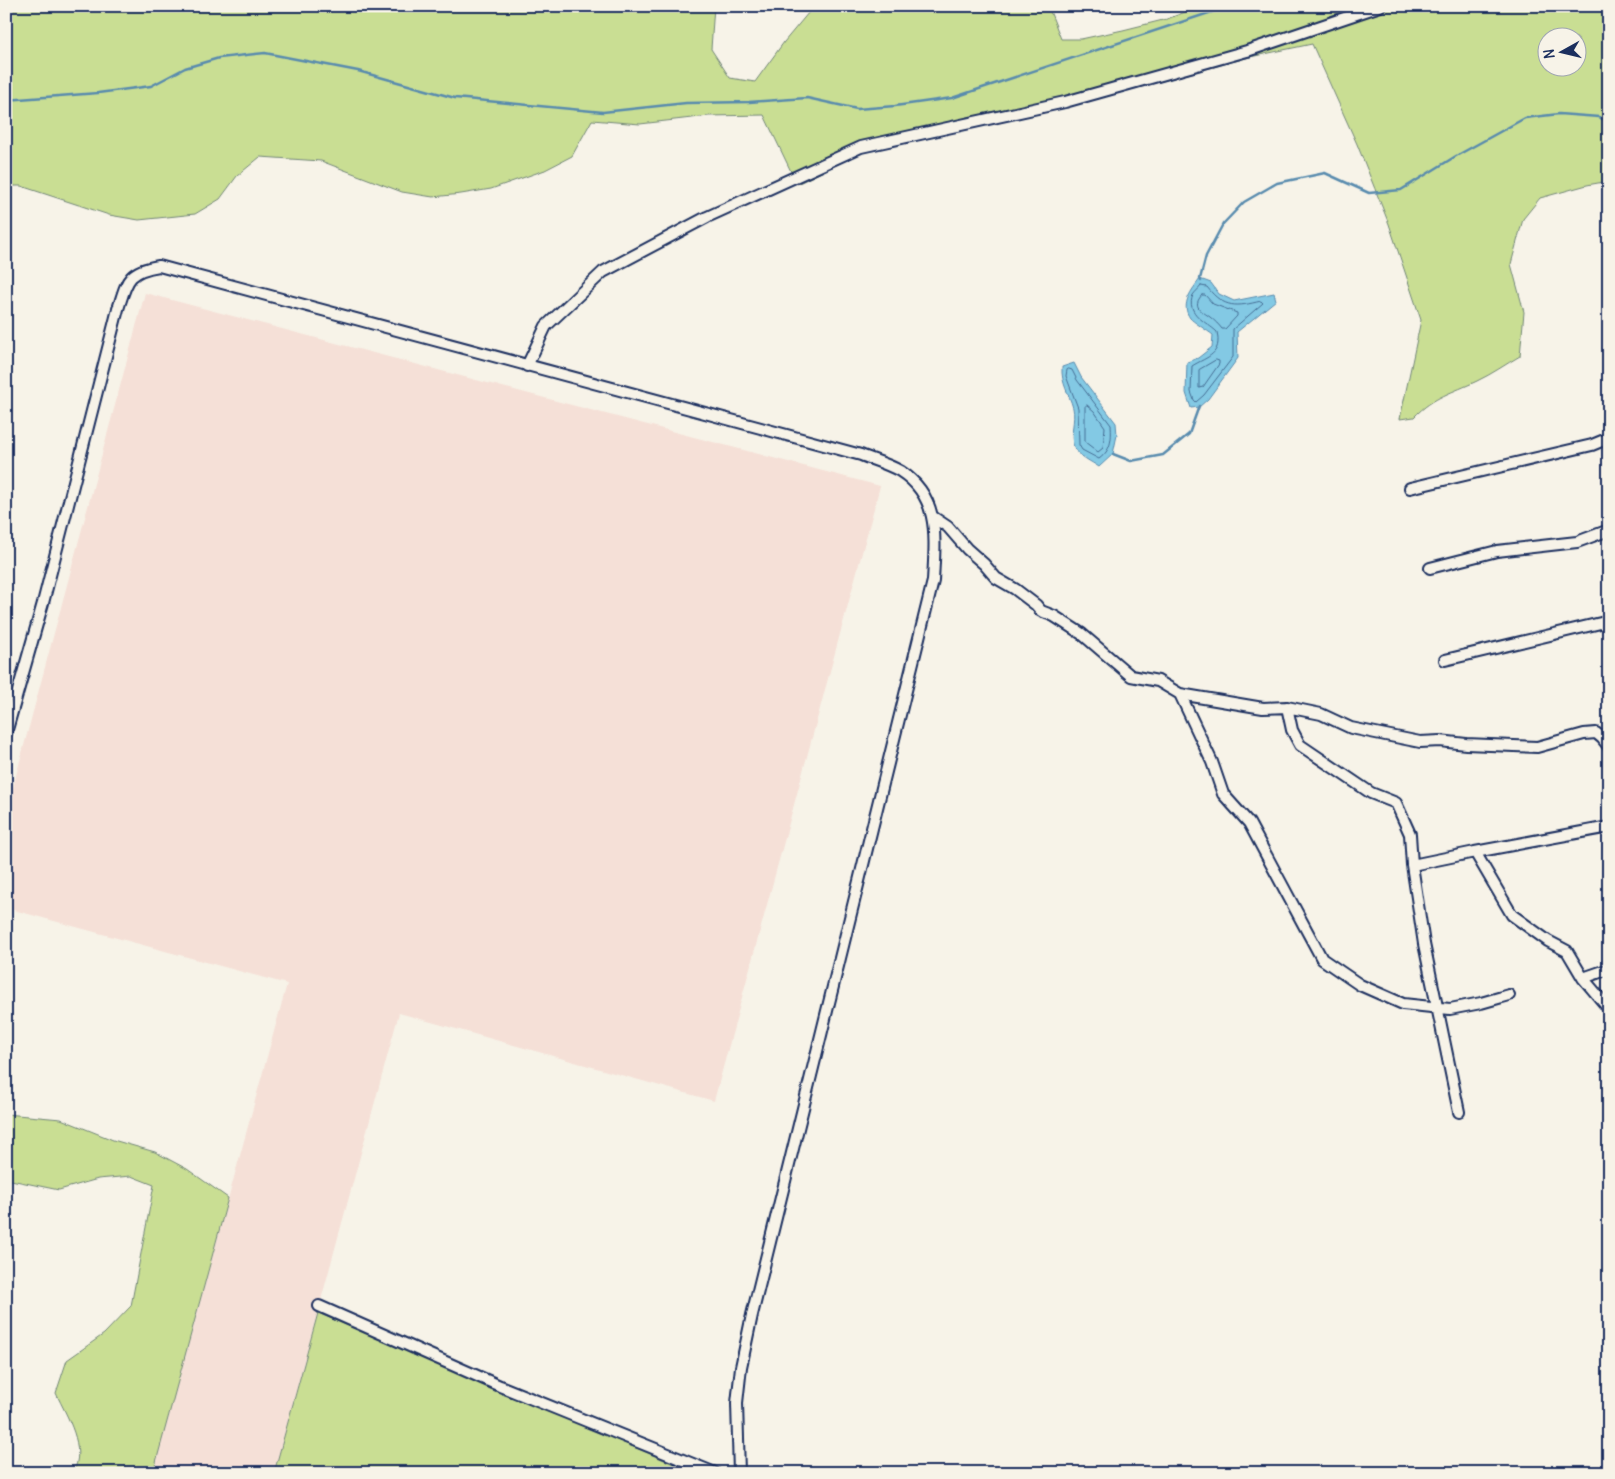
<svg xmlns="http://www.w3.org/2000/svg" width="1615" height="1479" font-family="Delius,sans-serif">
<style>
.built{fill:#f5e0d7}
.green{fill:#c9de93;stroke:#728678;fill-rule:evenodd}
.water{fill:#83c9e4;stroke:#598bae}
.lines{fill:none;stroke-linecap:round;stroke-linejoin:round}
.shore{stroke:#456d94;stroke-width:1}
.stream{stroke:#598bae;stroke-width:2.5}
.minor-casing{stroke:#1b2f5e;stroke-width:14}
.minor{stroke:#f7f3e8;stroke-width:10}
</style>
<rect width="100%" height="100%" fill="#f7f3e8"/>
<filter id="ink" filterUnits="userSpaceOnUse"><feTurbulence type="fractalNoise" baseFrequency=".02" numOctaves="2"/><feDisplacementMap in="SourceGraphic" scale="10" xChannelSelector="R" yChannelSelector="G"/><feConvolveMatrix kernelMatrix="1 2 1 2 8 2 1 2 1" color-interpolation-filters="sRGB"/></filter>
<g filter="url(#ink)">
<path class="built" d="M145 293 880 486 714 1101 399 1013 274 1473H153L287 984 6 908V813Z"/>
<path class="green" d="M6 6H714L711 49 730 78 755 82 784 42 814 6H959L963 9 975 6H1048L1061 39H1081L1123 30 1167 19 1201 6H1609V181L1587 185 1540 198 1523 219 1511 264 1524 312 1520 356C1506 364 1492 374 1477 381 1452 393 1434 396 1414 417L1400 419 1421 320 1389 224 1357 144 1312 44 1250 57 1104 97 952 129 865 151 797 184 764 115 709 116 640 124 592 120 572 156 545 170 491 189 461 194 433 197 402 192 321 161 260 157 237 176 220 199 195 214 139 220 109 215 21 186H6ZM1548 38H1578V68H1548Z
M6 1114 61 1119 113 1140 155 1152 187 1169 228 1198 153 1473H73C87 1447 67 1417 56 1393L67 1360 104 1334 131 1306 154 1185 131 1176 98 1179 59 1190 6 1179Z
M318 1313 683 1468 676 1473H274Z"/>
<path class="water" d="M1200 279 1211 283 1219 294 1234 301 1274 293 1276 300 1237 332 1238 358 1208 399 1199 407 1191 408 1186 393 1187 362 1198 358 1212 347 1213 335C1208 331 1192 321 1190 318 1180 304 1192 290 1200 279Z
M1074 363 1081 377 1116 423 1117 435 1113 454 1099 467C1092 462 1078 456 1074 447 1069 435 1076 420 1073 408 1069 393 1061 384 1062 367Z"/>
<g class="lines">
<path class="shore" d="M1201 286 1207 287C1224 309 1237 307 1261 301L1263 303 1233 329V357L1204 395 1196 402 1194 400 1191 392 1192 366C1208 356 1222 355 1217 332 1207 322 1185 314 1193 295 1195 292 1199 289 1201 286Z
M1202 295H1205L1213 304 1237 313V316L1225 329H1222C1219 325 1215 321 1210 317 1202 311 1191 307 1202 295Z
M1216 360 1219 361V364L1203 387 1199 388V370Z
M1069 369 1072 370 1077 380 1111 425C1112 440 1111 450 1099 459L1082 450 1079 445 1078 408 1066 376 1067 370Z
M1087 405 1094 411 1105 427 1103 448 1098 452 1085 442V407Z"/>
<path class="stream" d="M6 100 98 93 151 86 185 68 219 58 265 53 358 71 455 98 603 112 686 103 749 102 807 98 857 109 895 106 952 98 1230 6
M1201 281 1200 279 1206 256 1223 224 1244 202 1277 183 1325 173 1369 193 1401 190 1456 156 1525 118 1559 114 1599 117 1609 123
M1113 454 1131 461 1163 455 1189 434 1199 406"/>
<g class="minor-casing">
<path id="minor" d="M527 366 546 326 603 272 707 217 861 147 1065 102 1247 51 1380 6
M1410 488 1592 445 1609 438
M933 517 948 527 967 549 984 564 996 578 1015 589 1036 605 1041 611 1054 616 1082 634 1131 676 1158 681 1180 694 1263 708 1287 707 1321 714 1351 728 1420 742 1440 741 1466 744 1537 747 1584 734 1596 733 1602 738 1609 747
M1430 568 1497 551 1577 542 1609 530
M1445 660 1609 621
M1180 694 1212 762 1223 794 1249 823 1322 959 1360 985 1403 1004 1450 1009 1481 1003 1509 995
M1287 707 1292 730 1300 745 1371 793 1396 803 1410 834 1412 865 1424 944 1459 1112
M6 733 43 603 118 309C127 281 127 271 159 266L861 455C873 460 888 464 900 471 941 497 935 539 933 581L752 1315 741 1367 737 1403 739 1473
M1475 852 1609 827
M1412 865 1475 852 1512 915 1548 941 1567 951 1583 978 1609 1009
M1583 978 1609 969
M319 1306 500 1386 715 1473"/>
</g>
<use href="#minor" class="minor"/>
</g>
</g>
<rect width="1615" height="1479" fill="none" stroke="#f7f3e8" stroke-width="25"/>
<rect x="12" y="12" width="1590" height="1454" fill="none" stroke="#1b2f5e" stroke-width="2" filter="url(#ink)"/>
<g transform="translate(1562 52) rotate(262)"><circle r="24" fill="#f7f3e8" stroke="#9fa5b1"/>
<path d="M0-4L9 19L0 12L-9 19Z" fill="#1b2f5e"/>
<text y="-8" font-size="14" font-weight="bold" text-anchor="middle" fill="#1b2f5e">N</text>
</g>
</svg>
